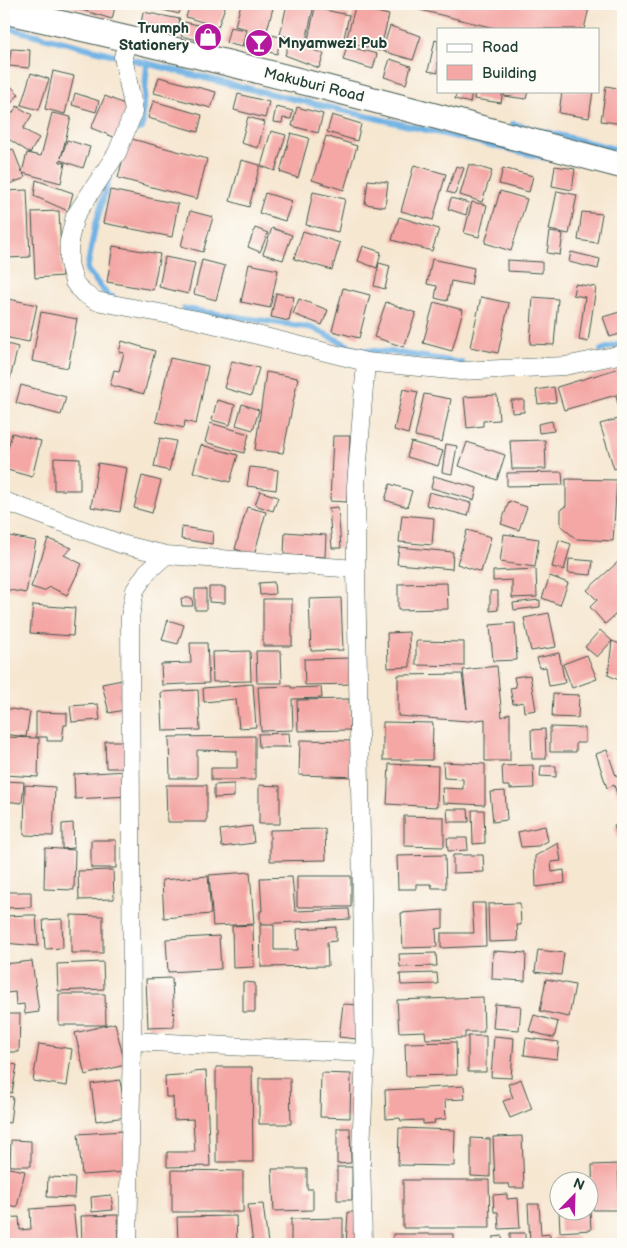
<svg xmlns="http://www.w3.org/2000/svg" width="627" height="1248" font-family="'Balsamiq Sans',sans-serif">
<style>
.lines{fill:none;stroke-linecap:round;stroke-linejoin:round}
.stream{stroke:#70b2e4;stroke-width:6}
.building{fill:#f4a7a5}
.street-casing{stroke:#3f564c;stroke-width:19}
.secondary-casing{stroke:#3f564c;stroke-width:27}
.street{stroke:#fff;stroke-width:18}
.secondary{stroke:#fff;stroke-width:25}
.labels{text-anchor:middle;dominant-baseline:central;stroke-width:4;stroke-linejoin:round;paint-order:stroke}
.poi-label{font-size:15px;font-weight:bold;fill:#1f3d34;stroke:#fdfcf7;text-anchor:end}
.street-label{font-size:15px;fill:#1f3d34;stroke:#fdfcf7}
</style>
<rect width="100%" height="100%" fill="#fdfcf7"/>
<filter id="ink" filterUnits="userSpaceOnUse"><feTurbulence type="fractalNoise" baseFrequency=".02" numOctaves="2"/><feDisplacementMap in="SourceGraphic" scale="10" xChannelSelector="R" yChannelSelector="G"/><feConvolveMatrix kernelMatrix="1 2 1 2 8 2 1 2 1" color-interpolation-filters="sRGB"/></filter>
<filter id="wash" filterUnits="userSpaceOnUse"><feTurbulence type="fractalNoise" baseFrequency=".0096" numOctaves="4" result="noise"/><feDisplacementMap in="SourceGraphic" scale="20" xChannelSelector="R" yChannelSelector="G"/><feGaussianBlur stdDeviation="1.12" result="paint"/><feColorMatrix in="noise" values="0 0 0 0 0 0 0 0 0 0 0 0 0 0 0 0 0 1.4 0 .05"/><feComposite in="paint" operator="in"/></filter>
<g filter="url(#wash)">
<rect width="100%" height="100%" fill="#f6e7d1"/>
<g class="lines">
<path class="stream" d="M41 4 86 17
M4 27 233 85 547 158
M513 124 623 151
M130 133 131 131 142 128 147 64
M109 178 95 227 87 270 108 296 113 297
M184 309 313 328 357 350 392 352 462 363
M601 350 623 343"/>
</g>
<g id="blocks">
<path class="building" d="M61 4H105L115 7 112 19Z
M152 4H182L179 14 151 7Z
M190 4H226L218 27 186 17Z
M241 4H255L273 8 266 34 281 37 277 54 243 46 247 29 235 26Z
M287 4 313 9 306 41 280 35Z
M396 4H590L584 29H498Z
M355 7 389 15 380 51 346 41Z
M315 8 349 15 342 47 308 40Z
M143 12 180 19 177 31 141 24Z
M184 22 218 29 215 44 181 36Z
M390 26 421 36 413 60 382 51Z
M230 27 246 30 242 47 226 43Z
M435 40 438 41V73L428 71Z
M290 41 324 54 319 68 285 55Z
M347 46 377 54 373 69 343 60Z
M11 49 30 50 29 68 9 66Z
M390 59 411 66 406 84 384 77Z
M53 71 74 76 65 114 45 109Z
M31 73 49 79 39 110 21 105Z
M159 77 216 92 211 108 154 93Z
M4 80 19 94 4 111Z
M606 86 623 89V124L601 121Z
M457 91H472L470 103 455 99Z
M475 91H503L501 103 474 99Z
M505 91H528L526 99 504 96Z
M562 91H593L589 118 559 113Z
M75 93 99 101 96 112 72 105Z
M238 94 269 102 265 118 234 110Z
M105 96 129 106 116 138 91 128Z
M153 101 202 115 198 132 148 118Z
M17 106 32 115 23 129 39 138 30 153 4 136V126Z
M276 107 293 111 291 119 283 118 282 123 273 122Z
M297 107 323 114 318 133 292 126Z
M52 113 71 117 61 158 67 140 90 147 83 168 60 160V162L65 163 61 183 23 173 25 178 4 186V152L13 149 22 172 27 153 41 156Z
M332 115 361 124 357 141 327 132Z
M248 117 265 122 258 148 241 143Z
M271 131 286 135 275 171 261 166Z
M291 133 309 138 298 178 280 172Z
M326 136 357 146 344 190 312 180Z
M128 138 207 159 197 199 118 178Z
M241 160 260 165 249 207 230 201Z
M469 164 492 171 482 202 460 195Z
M414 165 446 174 433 220 401 211Z
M456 166 464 168 455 194 447 192Z
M555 166 575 169 572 190 552 186Z
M503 168 533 176 529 192 499 184Z
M36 180 73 193 68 211 34 196Z
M368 180 388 182 385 207 365 204Z
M27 190 30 257 6 258 4 191Z
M110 190 178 204 172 237 103 223Z
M500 191 527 199 511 251 485 243Z
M557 191 577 195 569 234 549 230Z
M313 192 345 199 338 232 306 225Z
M265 193 292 201 285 221 259 213Z
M451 198 469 203 466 215 448 209Z
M472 202 487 205 479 237 464 233Z
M59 211 62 276 35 278 32 212Z
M190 211 213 217 203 252 181 246Z
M582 212 602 214 597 243 578 240Z
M399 217 439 229 432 251 392 240Z
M255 228 268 233 260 252 248 247Z
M272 228 292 235 283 260 263 254Z
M303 231 340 243 332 270 294 259Z
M550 232 563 234 560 255 547 253Z
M113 246 160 254 153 290 107 282Z
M363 246 381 252 377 268 358 261Z
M571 252 600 259 598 269 569 262Z
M165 257 195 263 188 294 159 287Z
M432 259 474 268 471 285 451 281 447 301 435 298 437 286 427 284Z
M202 260 225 266 216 300 194 294Z
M507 260 542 262V273L507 271Z
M379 263 390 266 385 289 374 286Z
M249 264 278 270 270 308 241 302Z
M575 284 596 287 588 342 579 340 585 297 573 295Z
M343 288 370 295 359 338 332 331Z
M276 293 294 297 289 321 271 317Z
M481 297 509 303 498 353 470 347Z
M533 297 558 299 554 345 530 344Z
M4 298 37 305 29 342 4 337Z
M299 299 328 310 322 325 293 314Z
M386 302 416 313 404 347 374 337Z
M434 302 463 310 452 351 423 343Z
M623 311V333L610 337 603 317Z
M41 312 77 319 68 368 32 361Z
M122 341 155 351 144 394 110 385 114 370 119 371 124 353 119 352Z
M4 343 18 347 6 395 4 394Z
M170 358 208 366 196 424 185 421 184 428 156 422Z
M232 361 259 368 251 396 224 388Z
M623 367V393L564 410 557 387Z
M266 372 298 378 283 453 255 450Z
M21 385 66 397 61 415 16 403Z
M554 387 556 402 538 404 536 390Z
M403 389 418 392 408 434 394 430Z
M424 394 451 399 442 442 415 436Z
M623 394V466L614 469 600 424 622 418 616 397Z
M497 395 499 420 483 421V426L467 428 464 397Z
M217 400 235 405 230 425 212 420Z
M511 400H524V412L512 413Z
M242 404 259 410 253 430 236 425Z
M552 421 554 431 539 433 538 424Z
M210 423 249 434 244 453 205 442Z
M12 433 41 441 32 477 4 469V463Z
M333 436H350L347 502 330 501Z
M160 438 176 441 169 471 154 467Z
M545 440 546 469H512L510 441Z
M411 442 443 451 438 466 407 457Z
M467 442 505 455 497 480 459 466Z
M446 444 457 446 452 474 442 472Z
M201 445 238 455 230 482 193 472Z
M54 458 80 459V490H54Z
M98 463 127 468 120 512 91 507Z
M250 467 278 470 276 490 247 486Z
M562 472 563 485 507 486V473Z
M142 476 161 481 152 513 134 508Z
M434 476 477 488 474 500 431 488Z
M566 479 617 480 613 541 576 539 561 526V509L566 506Z
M390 484 412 491 407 507 385 500Z
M623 485V505L617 487Z
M260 491 278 497 273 511 255 505Z
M429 492 471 503 468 516 426 505Z
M509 501 527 507 519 530 501 524Z
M247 507 266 512 254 555 235 549Z
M338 507 341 548H332L329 508Z
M402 515 434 518 432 545 399 542Z
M182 527 213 532 212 544 181 539Z
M467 530 491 537 481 572 457 564Z
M285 532 326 535 325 557 284 555Z
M504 534 539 539 535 567 500 562Z
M4 535 36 541 26 593 4 589Z
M48 539 72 548 64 555 82 564 67 595 50 587 44 591 31 587Z
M559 540 571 544 564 570 552 567Z
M399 547 453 552 452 569 397 564Z
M569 559 593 561 591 575 568 573Z
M620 560 623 563V608L605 624 590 607 597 600 587 590Z
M536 569 537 597 512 598V580L493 581V571Z
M550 576 568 583 560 605 542 598Z
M274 582 275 594 260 595 259 583Z
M447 583 448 609 398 610V584Z
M209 587H225V603L209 602Z
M195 589H206V610H195Z
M490 591H498V610L490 611Z
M181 598H192L193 606H182Z
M341 598 343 650 311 651 309 599Z
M263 599H292V646H263Z
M540 600V607L514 610 513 603Z
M33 605 75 608 73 636 30 633Z
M549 613 556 647 531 651 524 618Z
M168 620 184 625 178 644 162 640Z
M515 623 517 660 493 661 490 625Z
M600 630 612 641 597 657 585 647Z
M409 632 410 667 388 668 387 633Z
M416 641 464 642V666L416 665Z
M612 641 623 645V682L608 675Z
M190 643H207L209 683 162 685 161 664 191 663Z
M250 651 251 681 213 682 212 652Z
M256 651H281L282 683H257Z
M559 653 565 683 549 686 546 667 540 668 537 658Z
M587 655 597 679 572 688 563 664Z
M353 658 354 684 305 685 304 659Z
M497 666 502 717 510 713V761H485V719L468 721 398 716V675L462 674 467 709 463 670Z
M530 675 536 710 524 712 523 702 513 704 510 688 516 687 514 677Z
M122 680 129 709 109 713 102 684Z
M253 684 256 727 239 728 236 699 204 702 203 688Z
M291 686V688L321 687 322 698 292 699 293 730 261 731 258 687Z
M620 689H623V728H620Z
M198 690 200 730 163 731 161 692Z
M553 694 579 695 578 718 552 717Z
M349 699 350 730 298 731 297 700Z
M98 704 100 720 72 722 70 706Z
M4 708 30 712 26 737 4 734Z
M36 712 67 713V725H64L62 741H47V737H36Z
M383 722 433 723 432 760H383Z
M550 727 585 728V743H576V752H550Z
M545 729 546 759H532L531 730Z
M289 733 290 747H259L258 734Z
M255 736V780H211V768H237V751L197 750V778H170L169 737Z
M4 737 39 738 38 777 4 775Z
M300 740 356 741V777L299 775Z
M105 741H127L128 768H106Z
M607 750 616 776 622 774 623 777V813L614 785 607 788 596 754Z
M443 762 485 764V805L443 803 442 788 463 789V779L444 778Z
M389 764 438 766 437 807 387 804Z
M533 765 534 788 510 789V786H503L502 766Z
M541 766H556V777L540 776Z
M128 771 129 796 75 799 74 774Z
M4 781 24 782 22 803 4 801Z
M234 784V797L214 798V785Z
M25 785 55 787 53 836 24 835Z
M166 785H207V822H167Z
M259 785 280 786V824H259Z
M505 791 507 820 493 822 490 792Z
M447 809H468L469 822H448Z
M472 810H484L485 843 473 844Z
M404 816 444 817V847L404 846Z
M73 823 74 848 62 849V824Z
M623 823V851L614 826Z
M252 826 254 843 222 847 220 830Z
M545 826 548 841 538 846 521 847 518 832Z
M325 829 326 860 270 861V830Z
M447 838H467L468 850 448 851Z
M91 840H116V868H91Z
M558 843 561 861 551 862 552 872 564 870 565 883 536 887 535 856Z
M45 848 75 850 74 890 44 889Z
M445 855 446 888H432L431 884H416V889H398L397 856Z
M453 855H483L484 872 453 873Z
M113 870 114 899 79 900 78 871Z
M250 872 254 924 213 926 209 875Z
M208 876 211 914 164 918 162 880Z
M297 876H351V907H297Z
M292 877 295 911 349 909 350 919 260 924V911H262L260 878Z
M5 892H31V907L5 908Z
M472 903H485L486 946 441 948V933H474Z
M520 903 521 925H517L518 941 489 942 488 904Z
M443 910V928L436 929 437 947 403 948 401 913Z
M28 915H36L38 946 4 943V916Z
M71 915 103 916V953H71Z
M62 919 63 948 45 949 43 920Z
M253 925 254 967 233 968 232 926Z
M260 925H274V950H298L297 929 336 927V941L327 942 328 966 261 967Z
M219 936 221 969 168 972 166 939Z
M538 950 564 953 561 975 535 972Z
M493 951 526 953 525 981 492 979Z
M436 953 437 966 400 967 399 954Z
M32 961 39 1012 25 1014 24 1004 16 1005 15 992 7 993 4 964Z
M103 962 104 989 58 991 57 964Z
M437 973 438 984 401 985 400 974Z
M172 978 174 1027 148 1028 146 979Z
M546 979 575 985 569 1017 540 1011Z
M243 982 255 983V1012H243Z
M59 994H105L106 1025H59Z
M483 997 484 1032H465V1038L426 1039 425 1031 399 1032 397 1000Z
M343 1004 360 1005 357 1039 339 1037Z
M495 1004 521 1006 519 1030 493 1028Z
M4 1014H20L19 1052H4Z
M534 1015 558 1022 554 1038 529 1031Z
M115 1023 125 1065 85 1075 75 1033Z
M468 1036H486V1072H468Z
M494 1036 514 1038 511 1078 491 1077Z
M526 1038 559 1042 557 1059 524 1055Z
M456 1042 457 1075 406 1076 405 1043Z
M39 1044 72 1049 67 1086 33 1081Z
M4 1063 17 1065 12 1093 4 1091Z
M216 1067H252L253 1162H216Z
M206 1071 210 1166 167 1167V1152H195L193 1119 174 1120 173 1097H166L165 1076 192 1074V1072Z
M321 1073 351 1074 350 1118 320 1117Z
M259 1078H290L291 1124H259Z
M521 1079 532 1109 510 1118 503 1101 513 1098 508 1084Z
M120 1080 126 1117 96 1121 91 1084Z
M464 1086 465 1099 445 1100 446 1119 434 1120 435 1123 423 1124V1120L401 1121 400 1118 386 1119 385 1090Z
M4 1096 13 1097 10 1123 4 1122Z
M337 1128H350L351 1163 337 1164Z
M399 1128 455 1130 454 1166 398 1165Z
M123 1131 126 1172 82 1175 78 1134Z
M522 1136 524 1188H510L509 1184H495L493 1137Z
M471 1138 490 1139V1177L471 1176Z
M11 1140 31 1141V1166H10Z
M618 1164 620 1210H593L592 1165Z
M4 1167 25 1171 17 1207 4 1204Z
M337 1167H352V1200H337Z
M272 1169H307V1189H313V1210L274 1211Z
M172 1170 243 1171V1212H172Z
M48 1177 75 1178 74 1198 47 1197Z
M403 1180H489L490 1228H403Z
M507 1194V1199L518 1198 520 1228 499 1229 498 1212H494L493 1195Z
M111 1195 113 1210 92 1212 91 1197Z
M263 1204 268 1244H253L248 1205Z
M528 1204H539L541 1235 550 1234V1244H530Z
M73 1206 77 1244H4V1218L19 1217 20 1230 31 1229 30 1209Z
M559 1210H590L591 1230 560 1232Z
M348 1212H361L360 1244H346Z
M118 1215 119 1244H82L81 1216Z
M236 1216 237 1244H178L177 1217Z
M343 1218V1244H291V1219Z
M510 1233H525V1244H510Z
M393 1234H453V1244H393Z
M502 1236 503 1244H493V1237Z
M554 1237H578V1244H554Z"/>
</g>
</g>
<g filter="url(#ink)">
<use href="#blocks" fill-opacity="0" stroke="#3f564c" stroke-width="1"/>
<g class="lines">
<g class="street-casing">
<path id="street" d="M128 38 123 57 134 111 117 153 75 216 69 241V263L74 282 83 293 96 301 197 320 366 362 461 371 565 366 623 354
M4 501 121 544 166 555 356 569
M132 1041 365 1053
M128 1244 132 1041 130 617 135 590 147 572 166 555
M363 1244 361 1152 365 1053 356 569V486L366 362"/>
</g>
<g class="secondary-casing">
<path id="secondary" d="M4 11C212 56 418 111 623 166"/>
</g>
<use href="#street" class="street"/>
<use href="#secondary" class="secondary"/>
</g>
</g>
<defs>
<g id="shop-disc" transform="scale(1.4375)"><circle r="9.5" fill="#b5179e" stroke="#fdfcf7"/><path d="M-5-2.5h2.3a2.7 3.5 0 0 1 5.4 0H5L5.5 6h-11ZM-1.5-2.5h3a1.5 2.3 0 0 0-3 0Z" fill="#fff"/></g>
<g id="bar-disc" transform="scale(1.4375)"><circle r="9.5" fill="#b5179e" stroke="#fdfcf7"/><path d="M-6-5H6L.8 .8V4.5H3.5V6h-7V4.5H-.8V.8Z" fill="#fff"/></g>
</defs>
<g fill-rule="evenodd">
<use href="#shop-disc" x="208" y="37"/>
<use href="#bar-disc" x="259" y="43"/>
</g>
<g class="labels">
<g class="poi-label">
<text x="189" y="28">Trumph<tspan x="189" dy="17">Stationery</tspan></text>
<text x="278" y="43" text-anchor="start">Mnyamwezi Pub</text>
</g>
<g class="street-label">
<text transform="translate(314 85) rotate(14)">Makuburi Road</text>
</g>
</g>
<rect width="627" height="1248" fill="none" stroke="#fdfcf7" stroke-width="20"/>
<rect x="437" y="28" width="162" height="65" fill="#fdfcf7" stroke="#a4b0a9"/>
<rect x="447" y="44" width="25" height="8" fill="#ffffff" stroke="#a4b0a9"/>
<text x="482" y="52" font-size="15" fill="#1f3d34">Road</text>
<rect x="447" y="65" width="25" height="15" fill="#f4a7a5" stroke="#a4b0a9"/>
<text x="482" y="78" font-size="15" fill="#1f3d34">Building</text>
<g transform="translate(574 1196) rotate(23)"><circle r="24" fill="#fdfcf7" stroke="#a4b0a9"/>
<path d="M0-4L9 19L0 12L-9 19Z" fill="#b5179e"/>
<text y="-8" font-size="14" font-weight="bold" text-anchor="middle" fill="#1f3d34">N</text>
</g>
</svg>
